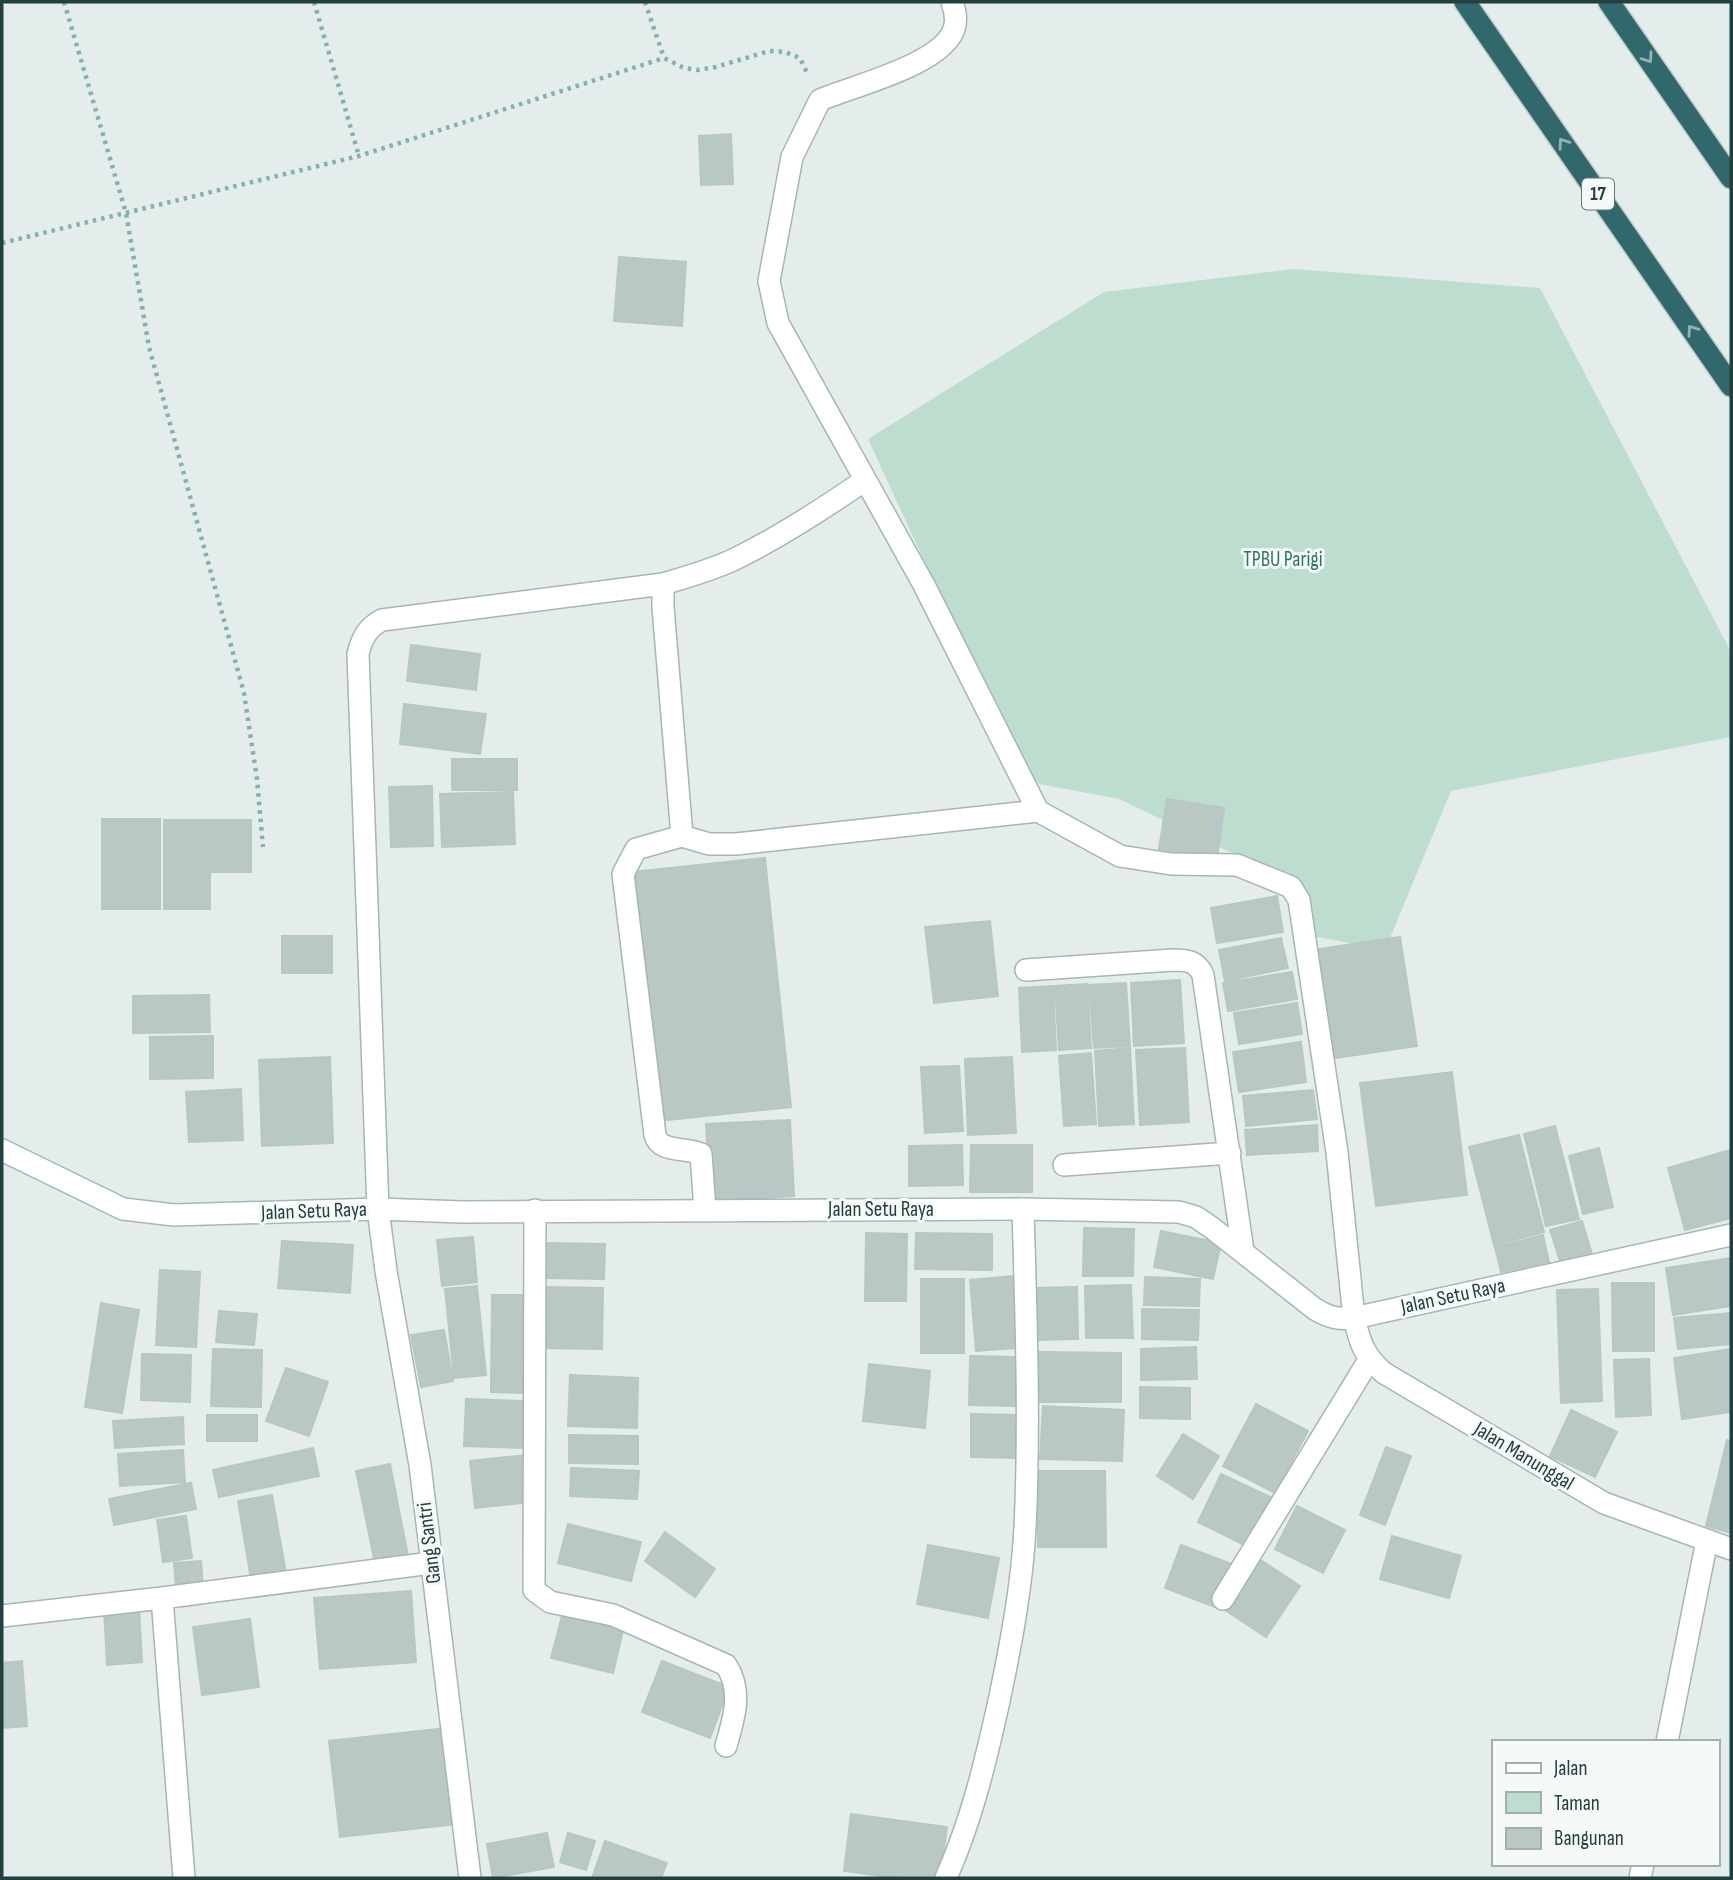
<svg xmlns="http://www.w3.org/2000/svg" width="1733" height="1880" font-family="'Sofia Sans Condensed',sans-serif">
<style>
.green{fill:#bddecf}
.building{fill:#b9c8c5;stroke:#b6c7c4;stroke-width:2}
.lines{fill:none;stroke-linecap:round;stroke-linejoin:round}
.lane-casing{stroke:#a6b5b5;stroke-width:24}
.street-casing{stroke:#a6b5b5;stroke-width:24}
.secondary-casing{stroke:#a2b9b7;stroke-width:24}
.highway-casing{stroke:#c1c9c9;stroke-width:24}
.path{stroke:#85b0ae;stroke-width:4.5;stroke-dasharray:3.5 5;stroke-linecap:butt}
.lane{stroke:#fff;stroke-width:21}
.street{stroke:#fff;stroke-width:21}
.secondary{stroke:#fff;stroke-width:21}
.highway{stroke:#30686b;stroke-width:21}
.oneway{stroke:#92b1b2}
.labels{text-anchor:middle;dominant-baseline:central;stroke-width:6;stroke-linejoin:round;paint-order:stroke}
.shield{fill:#f5faf8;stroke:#627776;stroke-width:2}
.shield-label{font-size:19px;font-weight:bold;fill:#233f3f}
.park-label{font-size:21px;fill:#2e755c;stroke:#f5faf8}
.street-label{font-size:21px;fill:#233f3f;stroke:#f5faf8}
</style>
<rect width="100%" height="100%" fill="#e4edec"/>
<path class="green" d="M1293 269 1540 288 1731 652V737L1451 791 1385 950 1303 934 1286 879 1119 799 1039 784 1006 738 868 439 1104 292Z"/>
<path class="building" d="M731 134 733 184 701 185 699 136Z
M619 257 686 262 682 326 614 321Z
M411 645 480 654 476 690 407 681Z
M404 704 486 714 480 754 400 744Z
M452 759H517V790H452Z
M432 786 433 846 391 847 389 787Z
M513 792 515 844 442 847 440 794Z
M1167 799 1224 808 1217 858 1159 849Z
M102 819H160V909H102Z
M164 820H251V872H210V909H164Z
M765 858 791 1107 659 1121 633 872Z
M1277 896 1283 932 1217 943 1211 908Z
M990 921 998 996 934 1003 925 927Z
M282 936H332V973H282Z
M1400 937 1417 1046 1328 1059 1312 950Z
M1281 938 1288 968 1225 981 1219 950Z
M1292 972 1297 999 1228 1011 1223 983Z
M1180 980 1184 1043 1134 1046 1131 983Z
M1126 983 1130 1046 1094 1048 1089 985Z
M1087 984 1091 1048 1059 1050 1055 986Z
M1053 986 1056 1050 1022 1052 1019 988Z
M209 995 210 1032 133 1033V996Z
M1297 1003 1302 1034 1239 1044 1234 1013Z
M213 1036V1078L150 1079V1037Z
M1301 1042 1306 1082 1239 1092 1233 1052Z
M1130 1048 1134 1124 1099 1126 1095 1051Z
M1185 1048 1189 1122 1140 1125 1136 1050Z
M1091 1053 1096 1124 1064 1126 1059 1056Z
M330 1057 333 1143 262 1146 259 1060Z
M1012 1057 1016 1133 968 1135 965 1059Z
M959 1066 963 1131 925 1133 921 1067Z
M1452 1072 1467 1195 1376 1206 1360 1083Z
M241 1089 243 1140 189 1142 186 1092Z
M1313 1090 1317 1119 1246 1126 1243 1096Z
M790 1120 794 1196 710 1201 706 1124Z
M1317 1125 1318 1151 1247 1155 1245 1130Z
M1555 1126 1579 1219 1546 1226 1524 1134Z
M1519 1135 1544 1232 1494 1245 1469 1147Z
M962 1145 963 1185 909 1186V1146Z
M971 1145H1032V1192H970Z
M1599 1148 1613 1207 1583 1214 1569 1156Z
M1730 1150 1731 1218 1685 1230 1668 1168Z
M1582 1221 1592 1254 1561 1264 1550 1230Z
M1084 1228 1134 1229 1133 1276H1083Z
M1161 1231 1221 1243 1213 1279 1154 1267Z
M866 1233 907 1234 906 1301H865Z
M916 1233 992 1234V1270L915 1269Z
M1543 1235 1549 1262 1501 1272 1495 1247Z
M473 1237 477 1282 442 1286 437 1240Z
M282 1241 353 1245 350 1293 278 1288Z
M546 1243 605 1244 604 1279 545 1278Z
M1731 1258V1306L1673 1315 1666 1268Z
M160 1270 200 1272 196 1347 156 1345Z
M1012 1276 1019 1348 976 1351 970 1280Z
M1145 1277 1200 1279 1199 1306 1144 1305Z
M921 1279H964V1353H921Z
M1612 1283H1654V1351H1613Z
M1131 1285 1133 1338H1086L1085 1286Z
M477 1286 486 1375 454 1378 445 1289Z
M542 1287 603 1288 602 1349 542 1348Z
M1077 1287 1078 1339 1033 1340 1031 1288Z
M1598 1289 1602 1401 1561 1403 1557 1290Z
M492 1295H523V1393L491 1392Z
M101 1303 139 1310 122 1413 85 1407Z
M1142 1309 1199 1310 1198 1340 1142 1339Z
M219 1311 257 1314 254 1345 216 1342Z
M1731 1313V1344L1678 1349 1674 1318Z
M444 1330 453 1381 421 1387 411 1335Z
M1196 1347 1197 1379 1141 1380V1349Z
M213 1349 262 1350 261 1407 211 1406Z
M1731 1349V1412L1682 1419 1674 1358Z
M1039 1352 1121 1353V1402H1039Z
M142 1354 191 1355 190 1402 141 1400Z
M970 1356 1019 1357 1018 1406 969 1405Z
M1649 1359 1651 1415 1616 1417 1614 1360Z
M869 1364 930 1371 925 1428 863 1421Z
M286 1368 328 1382 309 1436 266 1421Z
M570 1375 638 1378 637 1428 568 1426Z
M1140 1387 1190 1388V1419L1140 1418Z
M466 1399 526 1401 525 1448 464 1446Z
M1256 1404 1308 1431 1275 1493 1223 1466Z
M1043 1406 1124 1410 1122 1461 1040 1459Z
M1571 1410 1617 1432 1595 1477 1550 1456Z
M971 1414 1018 1415 1017 1458 971 1457Z
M207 1415H257V1441H207Z
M183 1417 184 1444 115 1448 113 1421Z
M1183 1434 1219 1456 1193 1499 1157 1476Z
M569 1435 638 1436V1464L569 1463Z
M1727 1440 1731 1441V1533L1706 1526Z
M1386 1447 1411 1456 1385 1525 1360 1515Z
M313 1448 319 1476 219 1497 213 1470Z
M183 1450 185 1482 120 1486 118 1454Z
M527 1455 532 1502 475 1508 470 1461Z
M390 1464 409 1561 376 1568 356 1471Z
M571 1468 639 1471 637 1499 570 1496Z
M1038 1471H1105L1106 1547H1038Z
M1221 1474 1270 1497 1246 1546 1198 1522Z
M191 1483 196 1509 114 1525 109 1499Z
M272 1495 286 1573 251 1579 238 1501Z
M1297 1506 1345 1530 1323 1573 1275 1549Z
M186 1516 192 1558 163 1562 157 1520Z
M568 1524 641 1542 631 1581 558 1563Z
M665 1532 715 1569 695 1597 645 1561Z
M1392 1536 1461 1556 1449 1598 1380 1579Z
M928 1545 999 1558 988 1618 917 1604Z
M1181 1545 1232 1564 1215 1607 1165 1588Z
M1256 1557 1300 1586 1266 1637 1222 1608Z
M201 1561 203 1588 176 1589 174 1563Z
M411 1591 416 1662 320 1669 314 1598Z
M139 1607 142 1662 107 1665 104 1610Z
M562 1616 623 1630 613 1673 551 1658Z
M250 1619 259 1687 202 1695 193 1627Z
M22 1661 27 1726 2 1728V1663Z
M662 1661 729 1687 710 1738 642 1712Z
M446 1728 457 1824 340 1837 329 1741Z
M851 1814 947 1827 940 1878H897L844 1871Z
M547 1833 554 1867 493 1878 487 1844Z
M568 1833 595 1841 586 1870 560 1862Z
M605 1841 667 1863 661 1878H592Z"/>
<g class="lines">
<g class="lane-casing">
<path id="lane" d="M682 836 636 849 623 874 655 1135C659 1153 687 1147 701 1154L705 1210"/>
</g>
<g class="street-casing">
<path id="street" d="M952 2C955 10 957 20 954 29 942 65 852 86 820 100L792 157 769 281 778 323 924 585 1038 811
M663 584V607L682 836 709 844H736L1038 811 1120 856 1171 864 1237 865 1291 887 1299 900 1337 1152 1354 1318C1360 1343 1364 1356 1384 1373L1604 1503 1731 1549
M1026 970 1173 960C1187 960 1197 961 1203 975L1243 1251
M1064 1165 1230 1153
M535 1210 534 1590 550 1602 613 1615 726 1665C743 1691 734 1718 726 1746
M1223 1599 1369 1360
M2 1616 162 1598
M1667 1742 1707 1540
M184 1878 162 1598 431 1563
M470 1878 420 1465 386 1271 378 1209 358 654C362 638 367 628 382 620L663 584C687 577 712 570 735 559 780 537 823 509 865 480
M946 1878C972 1819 985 1764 999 1701 1011 1644 1022 1586 1025 1528 1030 1422 1026 1315 1023 1209
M1640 1878 1643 1864"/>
</g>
<g class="secondary-casing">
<path id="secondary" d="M2 1150 123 1209 174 1215 378 1209 462 1212 1023 1209 1179 1212 1196 1217 1212 1228 1315 1309C1328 1317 1339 1320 1354 1318L1731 1235"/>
</g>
<g class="highway-casing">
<path id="highway" d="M1465 2 1731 386
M1609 2 1731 178"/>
</g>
<path class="path" d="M64 2 126 213 149 347 244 693 257 779 263 847
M314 2 359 156
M645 2 664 58
M2 243 359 156 664 58 684 68 698 70 716 67 769 51 785 52 800 58 807 73"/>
<use href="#lane" class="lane"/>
<use href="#street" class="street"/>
<use href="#secondary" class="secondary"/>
<use href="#highway" class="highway"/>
</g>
<defs><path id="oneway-chevron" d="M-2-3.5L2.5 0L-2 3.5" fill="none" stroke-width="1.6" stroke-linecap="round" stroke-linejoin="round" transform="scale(1.75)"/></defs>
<g class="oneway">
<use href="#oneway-chevron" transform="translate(1648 58) rotate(55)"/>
<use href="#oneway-chevron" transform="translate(1563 143) rotate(-125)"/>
<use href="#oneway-chevron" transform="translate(1692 330) rotate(-125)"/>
</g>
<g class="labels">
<rect class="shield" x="1582" y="178.5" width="32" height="31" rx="5"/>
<g class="shield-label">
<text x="1598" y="194">17</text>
</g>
<g class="park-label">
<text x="1283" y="559">TPBU Parigi</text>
</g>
<g class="street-label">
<text x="881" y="1209">Jalan Setu Raya</text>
<text transform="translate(314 1211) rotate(-2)">Jalan Setu Raya</text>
<text transform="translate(1453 1296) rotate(-12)">Jalan Setu Raya</text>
<text transform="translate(1524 1456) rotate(31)">Jalan Manunggal</text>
<text transform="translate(429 1543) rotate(-97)">Gang Santri</text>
</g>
</g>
<rect width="1733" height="1880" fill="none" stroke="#233f3f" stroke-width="7"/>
<rect x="1492" y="1740" width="228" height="126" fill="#f5faf8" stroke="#a1afae" stroke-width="2"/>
<rect x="1506" y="1763" width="35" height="10" fill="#ffffff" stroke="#a1afae" stroke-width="2"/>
<text x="1554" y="1775" font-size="21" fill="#233f3f">Jalan</text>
<rect x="1506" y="1792" width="35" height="21" fill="#bddecf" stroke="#a1afae" stroke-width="2"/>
<text x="1554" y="1810" font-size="21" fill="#233f3f">Taman</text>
<rect x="1506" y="1828" width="35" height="21" fill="#b9c8c5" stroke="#a1afae" stroke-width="2"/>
<text x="1554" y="1845" font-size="21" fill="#233f3f">Bangunan</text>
</svg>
